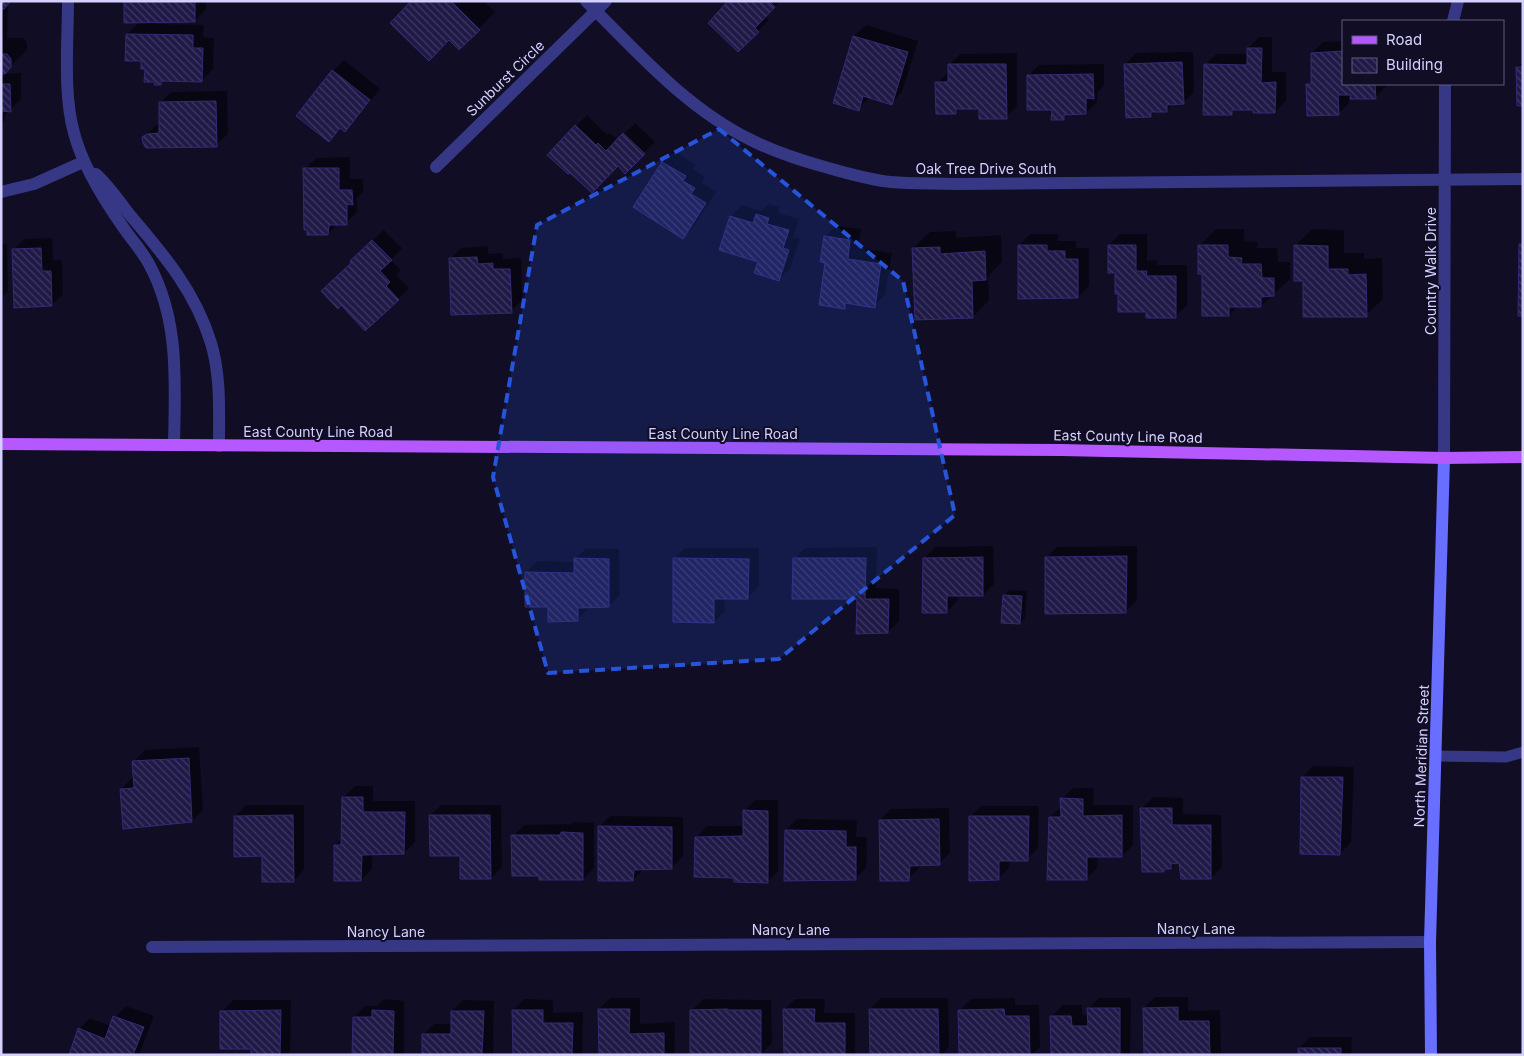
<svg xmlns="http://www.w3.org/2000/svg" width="1524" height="1056" font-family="Inter,sans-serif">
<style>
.shadow{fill:#0007}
.building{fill:url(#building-back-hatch);stroke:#342a74}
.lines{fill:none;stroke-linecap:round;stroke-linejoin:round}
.service{stroke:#363886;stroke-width:11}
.minor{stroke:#363886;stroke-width:12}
.secondary{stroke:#686eff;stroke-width:12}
.primary{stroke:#b658ff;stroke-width:12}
.marked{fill:#2655da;fill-opacity:0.2;stroke:#2655da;stroke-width:4;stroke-dasharray:10 6;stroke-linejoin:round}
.labels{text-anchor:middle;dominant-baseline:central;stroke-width:4;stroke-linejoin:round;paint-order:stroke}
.street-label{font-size:14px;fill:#d4d1ff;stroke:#100d25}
</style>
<defs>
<pattern id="building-back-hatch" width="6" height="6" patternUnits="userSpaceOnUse" patternTransform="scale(1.25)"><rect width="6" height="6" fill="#1f1947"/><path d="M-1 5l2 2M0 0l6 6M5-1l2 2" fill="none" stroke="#3f3963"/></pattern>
</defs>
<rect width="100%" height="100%" fill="#100d25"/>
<path class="shadow" d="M1 1H10L8 3 7 38H24L27 43V50L3 74 21 73V99L5 115V120L1 124Z
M125 1H206V9L195 21H156V24L204 25 203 37 214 38 213 69 202 80H164L160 83 146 68 127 34 140 22Z
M412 1H484L495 12 459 49Z
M730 1H780L765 16 769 20 738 51Z
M866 25 918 41 902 92 891 103 870 97 858 109 834 103 854 36Z
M1259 37H1272V72H1286V101L1275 112 1254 109H1236L1231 114 1205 65 1216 54H1248V48Z
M1343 41V84H1386V86L1375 98 1349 94V103L1338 114 1308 84 1313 80 1312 53 1323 42Z
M1193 52 1194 92 1183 103 1173 104 1167 110 1156 111 1150 116 1125 64 1136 53Z
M1017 53V106L1006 117 980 108H961L956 112 937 83 949 72V65L960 54Z
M344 60 380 89 356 119 345 130 341 127 329 140 333 71Z
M1523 62V104L1517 67Z
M1104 64V86L1097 93V102L1086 113 1069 114 1063 119 1028 76 1039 65Z
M227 91 228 134 216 145 144 137 155 126 160 123V103L171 92Z
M587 115 607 135 610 133 618 140 635 123 655 142 625 172 618 165 570 171 576 126Z
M674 151 696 165 693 169 705 177 702 183 716 192 694 226 683 237 635 206 663 162Z
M350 157V179H363V192L357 198V212L346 223 338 224 328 234 305 169 316 158Z
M768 204 779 207 778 213 799 219 793 237 800 239 790 268 779 279 759 262 731 216 742 205 761 211Z
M836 226 861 229 858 248 892 253 885 295 874 306 849 303 844 307 826 262 825 237Z
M1216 229H1244V241L1258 242 1257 248H1277L1278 262H1290V279L1261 306H1238L1229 315 1204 273 1199 246Z
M1312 229 1344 230V253H1364V259L1382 258 1383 299 1366 315 1304 280 1295 246Z
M384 230 402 248 391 260 401 270 396 275 409 288 398 299 353 262 362 250Z
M956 231V238L1001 235 1002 262 988 276 989 300 973 317 913 248 930 232Z
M1030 234H1058V241H1076V248H1089V286L1078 297 1019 245Z
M1120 234H1147V261L1157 260V265H1187V305L1176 316 1147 311 1119 293 1109 245Z
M52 238 53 260H62L63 294 52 305 13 250 24 239Z
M1 244H7L8 291 1 298Z
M488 246V254L503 253V259L521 258 522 300 511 311 450 259 461 248Z
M993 546 994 584 983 595H958L957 601 946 612 924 559 935 547Z
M1137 546V600L1125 612 1046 558 1057 547Z
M877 547 876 588 899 589V621L888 632 858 597 794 559 805 548Z
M586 548 619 549 620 595 608 606 588 607V609L577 620 550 606 526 572 537 561 575 562V559Z
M685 548H759V586L748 597 724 598 725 611 714 622 674 559Z
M1010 590 1027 591 1025 618 1020 623 1004 595Z
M199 747 203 810 192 821 121 789 132 778H135L134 761 145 750Z
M1313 766 1354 767 1351 842 1340 854 1302 778Z
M355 786H373V801H415V842L404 853H372V869L361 880 335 845 342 838 344 797Z
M1073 788H1094L1093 805H1133V845L1122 856H1098L1097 868 1086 879 1050 817 1062 806V799Z
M1153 797 1183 798V814L1221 815 1222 867 1211 878 1180 862H1176L1171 868 1167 867 1164 871 1142 808Z
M755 800H778V871L767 882 735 876 696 838 707 826H744V811Z
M246 805H304V870L293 881 263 855 235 816Z
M441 805H501L502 867 491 878 461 855 430 816Z
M981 806H1039L1038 848 1027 859 1010 860 1009 868 998 879 970 817Z
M949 808 950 852 939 864H920L919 868 908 879 880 820 891 809Z
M610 816 683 817V856L672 867 644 869 633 880 599 827Z
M797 819 857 820 856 837H867L866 868 855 879 786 830Z
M573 822 594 823V868L583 879 540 875 513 836 524 825 571 824Z
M1155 997H1188V1011L1220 1010 1221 1055H1146L1144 1008Z
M610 998H640V1024L675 1022 674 1055H600L599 1009Z
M881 998H948L949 1047 942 1055H871L870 1009Z
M1015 998V1005H1039L1040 1047 1032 1055H960V1010L971 999Z
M1099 998H1131L1130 1055H1052V1016L1063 1005H1082V1015H1089L1088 1009Z
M384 999 404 1001V1055H353L354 1017 365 1006H377Z
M524 999 553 1000V1013L583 1012 582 1055H514L513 1010Z
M703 999 771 1000 772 1043 761 1054 692 1010Z
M795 999H825L824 1013H855V1055H785L784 1010Z
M233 1000H291L290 1052 287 1055H253V1048L222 1012Z
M463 1000 494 1001 493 1055H423V1035L434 1024H453L452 1011Z
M126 1006 154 1016 139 1055H70L79 1029 90 1018 111 1026 115 1017Z
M1310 1037H1352L1351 1055H1299V1048Z"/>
<path class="building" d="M1 1H9V3L4 9H1Z
M124 1H195V22L124 23Z
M411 1H451L480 30 459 50 449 40 429 61 390 23Z
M728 1H769L775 7 755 28 759 32 738 52 708 23Z
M126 34 193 35V48H203L202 82 161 81V85H154L155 82H144L145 69H141V61H125Z
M853 36 908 52 892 105 863 96 859 111 833 103Z
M1247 48H1262L1261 83 1276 82 1275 113H1253V110H1232V115H1203L1204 64 1247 65Z
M1343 51V84H1375L1376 99H1350L1351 95H1338L1339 115 1307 116 1306 84H1311V53Z
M1 54H7L11 59V67L5 74H1Z
M1182 62 1184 104 1167 105V112H1151V117L1126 118 1124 64Z
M948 64H1006L1007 119H979V109H956V114H936L935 82H948Z
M1516 67H1523V106H1517Z
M332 70 370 100 345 132 340 128 329 142 296 116Z
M1093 74 1094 99 1086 98V114L1064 115V120H1051L1052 110H1027V75Z
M1 84H10L11 112 2 111 1 120Z
M216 101 217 147 146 148 143 143 142 137 147 134 159 133V102Z
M575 125 596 145 598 143 606 151 623 133 645 154 625 174 618 166 592 193 570 173 568 174 547 155Z
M662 162 686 176 683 181 695 188 691 194 706 203 683 239 633 207Z
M303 168H339V190H352L353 205 347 204V225H329L328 235H307V230H304Z
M756 214 769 218 767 224 789 230 783 248 789 250 779 281 754 273 758 262 719 250 730 216 753 223Z
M824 236 850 240 848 259 881 264 875 308 845 303V309L819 305 825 263 820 262Z
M372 240 392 260 380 271 390 282 386 286 399 300 365 331 341 305 338 309 321 291 351 263 350 261Z
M1519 244H1523V316H1518Z
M1018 245H1047V251H1065V259H1078V298L1018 299Z
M1108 245H1136V271H1147L1146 276H1176V318H1146V312H1118V294H1115V273H1108Z
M1198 245H1228V257L1242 258 1241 264H1261L1262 278H1274V296L1261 297V307H1229V316H1202V274H1198Z
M1294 245 1328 246V269H1348V275L1366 274 1367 317H1303V281H1294Z
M940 247V254L985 251 986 280 972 281 973 318 915 320 912 248Z
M41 248 42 271H51L52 306 14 308 12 249Z
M477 257 478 264 493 263V269H510L512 313 451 315 449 258Z
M1127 556 1126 613 1045 614V557Z
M983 557V596H947V613H922L923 558Z
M574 558 609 559V607L578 608V621L548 622V607H525V572L574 573Z
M673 558 749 559 748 599H714V623L673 622Z
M793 558H866L865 599H889L888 633 856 634 857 599H792Z
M1003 595 1022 596 1020 624 1001 623Z
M189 758 192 822 123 829 120 789 134 788 132 761Z
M1301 777H1343L1340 855 1300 854Z
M342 797H363V812H405L404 854 362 855 361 881H334V845H341Z
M1060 798 1083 799V816L1122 815V857H1087V880H1047L1049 817H1061Z
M1140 808H1172V825H1211V879H1181L1179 863 1171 864V869H1164V872H1142Z
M743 810 768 811V883L734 882V878L694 877 695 837 743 836Z
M293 815 294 882H262V856L234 857V816Z
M429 815H490L491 879H460V856H430Z
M969 816H1029L1028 861H999V880L969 881Z
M939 819 940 865 910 866 909 881H880L879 820Z
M598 826 672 827V869L634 870 633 881H598Z
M785 830 846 831V847H856V880L784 881Z
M561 832 583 833V880H539V876H512L511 835H561Z
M1178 1007V1021H1209L1210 1055H1144L1143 1008Z
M1087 1008H1120V1055H1051L1050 1016H1071L1072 1026H1088Z
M598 1009H630L629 1034 664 1033V1055H599Z
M728 1009V1010H761V1055H690V1010Z
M783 1009H815L814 1023H845V1055H784Z
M869 1009H938L939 1055H870Z
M1004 1009 1005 1016H1029L1030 1055H959L958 1010Z
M281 1010 280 1055H251V1049H220V1011Z
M372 1010 394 1011 393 1055H352L353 1017H372Z
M512 1010H543V1023H573L572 1055H513Z
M451 1011H484L482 1055H422V1034H451Z
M113 1016 144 1027 133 1055H69L78 1028 105 1039Z
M1298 1048H1341V1055H1298Z"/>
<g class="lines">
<path class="service" d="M1436 756 1506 757 1523 752"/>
<path class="minor" d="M68 1C68 42 63 94 74 133 82 164 104 200 123 227 131 239 142 251 149 264 180 321 175 383 174 445
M586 1C636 51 686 108 751 140 775 152 799 160 825 167 846 173 869 180 891 182 913 184 934 183 956 184L1523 179
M1453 21 1458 1
M436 167 606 1
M96 174C109 186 119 201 130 215 164 255 195 291 211 343 221 376 219 412 219 446
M1 192 34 184 83 162
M1444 458 1445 84
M152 947 1430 942"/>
<path class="secondary" d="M1431 1055 1430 942 1444 458"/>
<path class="primary" d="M1 444 1061 450 1444 458 1523 457"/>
</g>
<path class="marked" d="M719 129 903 281 955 515 779 659 548 673 493 477 537 225Z"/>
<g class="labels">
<g class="street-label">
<text transform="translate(505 78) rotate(-44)">Sunburst Circle</text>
<text x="986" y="168">Oak Tree Drive South</text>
<text transform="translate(1430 271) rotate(-90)">Country Walk Drive</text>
<text x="318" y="431">East County Line Road</text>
<text x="723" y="433">East County Line Road</text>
<text transform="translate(1128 436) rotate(1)">East County Line Road</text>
<text transform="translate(1421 756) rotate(-88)">North Meridian Street</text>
<text x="1196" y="928">Nancy Lane</text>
<text x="791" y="929">Nancy Lane</text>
<text x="386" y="931">Nancy Lane</text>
</g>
</g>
<rect width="1524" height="1056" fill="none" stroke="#d4d1ff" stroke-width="5"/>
<rect x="1342" y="20" width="162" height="65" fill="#100d25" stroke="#5e5b7c"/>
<rect x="1352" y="36" width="25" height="8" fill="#b658ff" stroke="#5e5b7c"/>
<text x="1386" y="45" font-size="15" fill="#d4d1ff">Road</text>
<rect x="1352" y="58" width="25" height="15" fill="url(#building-back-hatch)" stroke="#5e5b7c"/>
<text x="1386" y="70" font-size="15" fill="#d4d1ff">Building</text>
</svg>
